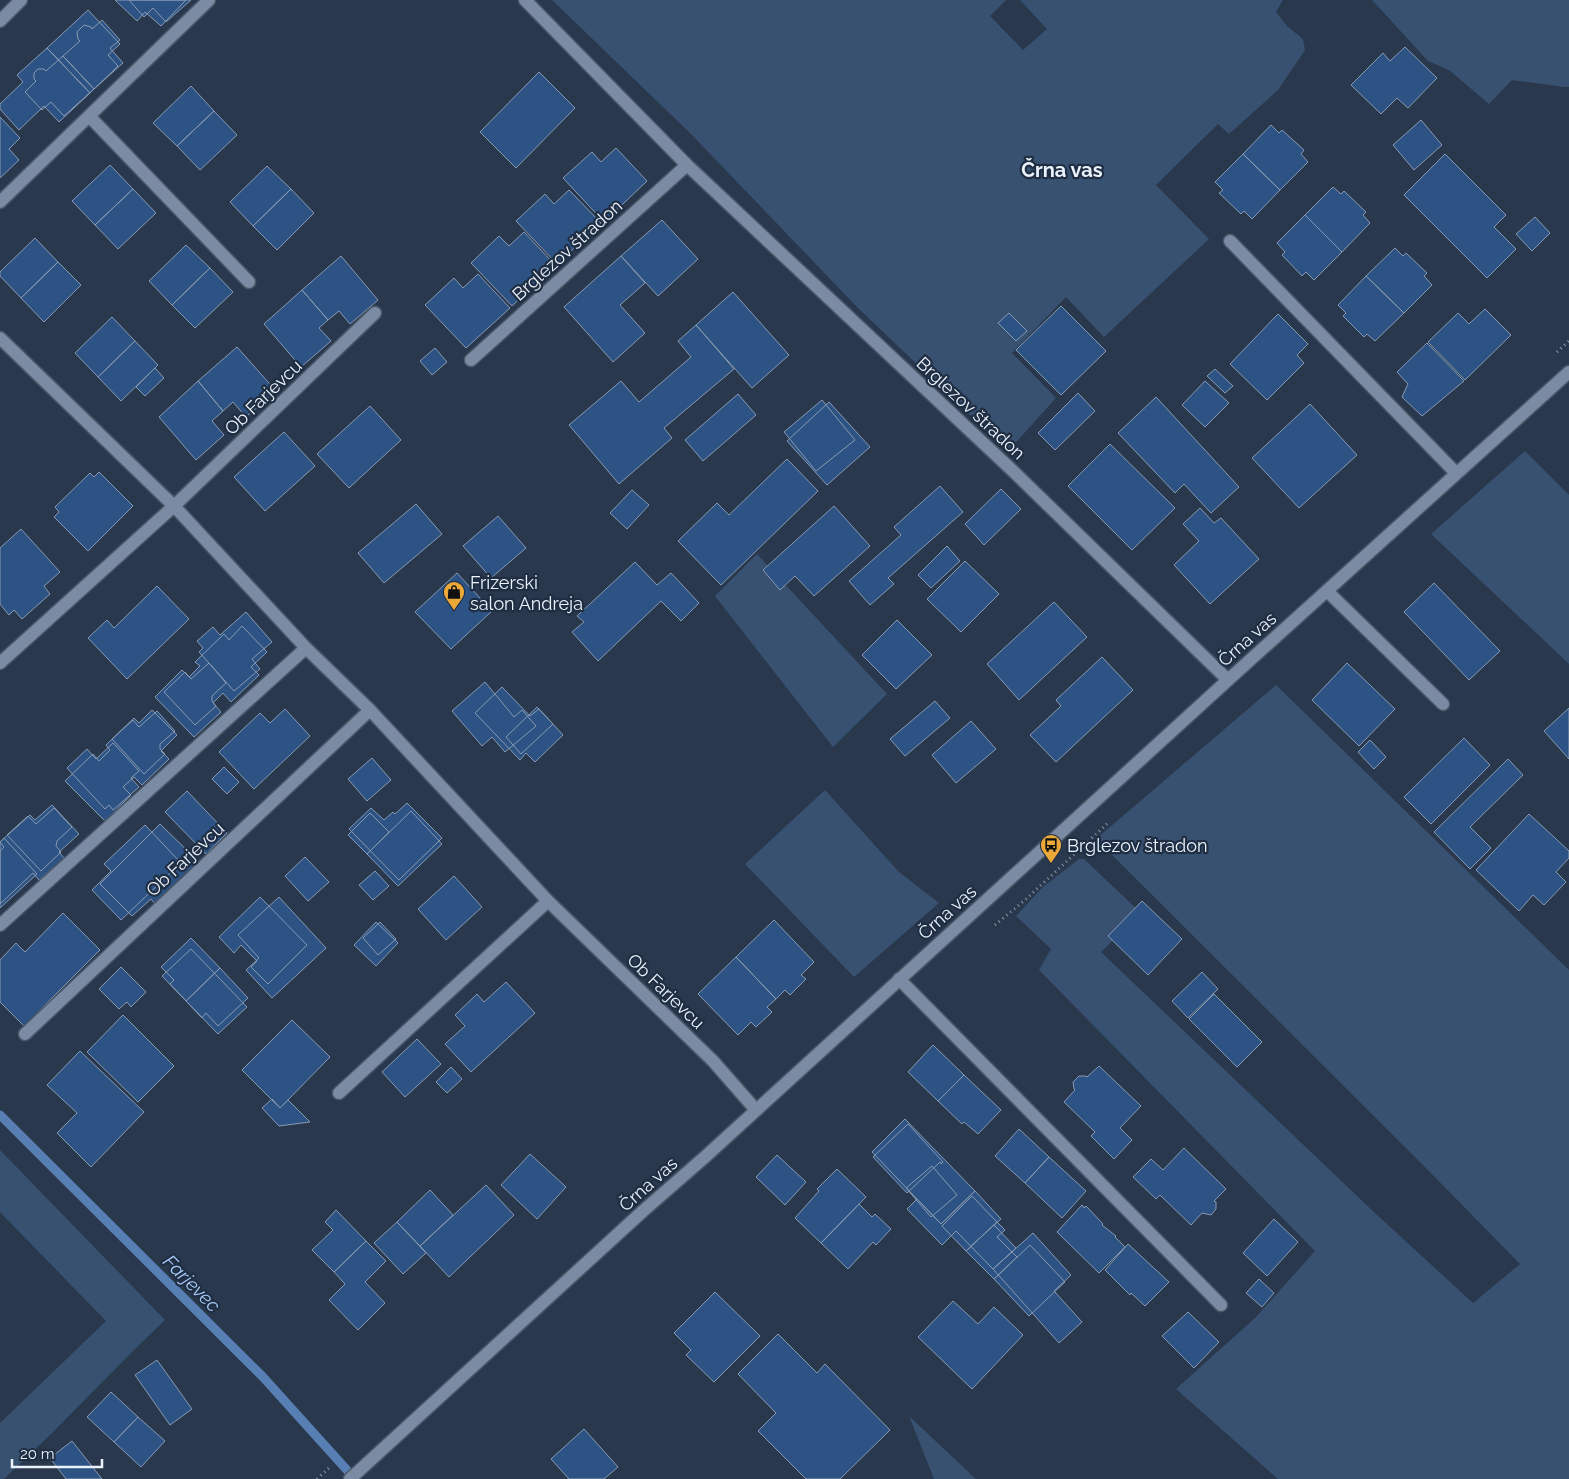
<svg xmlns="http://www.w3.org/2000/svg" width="1569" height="1479" font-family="Raleway,sans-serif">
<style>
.green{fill:#385171}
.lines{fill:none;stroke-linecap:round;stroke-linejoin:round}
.stream{stroke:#577fb3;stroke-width:9}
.building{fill:#2d5384;stroke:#889ab2}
.service-casing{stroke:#495667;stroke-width:15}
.minor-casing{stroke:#495667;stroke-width:15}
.tertiary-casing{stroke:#495667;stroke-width:15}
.path{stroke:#8b97a6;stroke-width:3;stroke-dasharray:1 4;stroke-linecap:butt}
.service{stroke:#7a8ba3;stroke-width:12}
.minor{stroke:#7a8ba3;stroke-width:12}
.tertiary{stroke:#7a8ba3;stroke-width:12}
.labels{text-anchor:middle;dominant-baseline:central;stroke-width:4.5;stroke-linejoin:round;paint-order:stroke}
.street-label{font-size:18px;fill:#eaf2fc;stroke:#1f2e42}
.poi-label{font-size:18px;fill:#eaf2fc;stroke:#1f2e42;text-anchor:start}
.water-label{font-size:19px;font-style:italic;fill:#a8caf7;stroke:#1f2e42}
.quarter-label{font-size:20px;font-weight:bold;fill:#eaf2fc;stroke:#1f2e42}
</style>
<rect width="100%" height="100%" fill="#29384d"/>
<path class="green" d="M552 0H1006L990 16 1023 50 1047 29 1020 0H1283L1276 12 1287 26 1303 39 1305 50 1278 90 1229 134 1218 124 1156 185 1209 239 1104 337 1066 297 1012 353 1056 398 1008 451 858 308 690 133Z
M1372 0H1569V87H1564L1512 80 1489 104 1449 70 1428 61Z
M1525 451 1569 495V664L1431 534Z
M757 554 887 694 833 747 715 596Z
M1276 685 1569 970V1479H1278L1176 1389 1255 1318 1315 1251 1039 970 1051 949 1016 916 1043 887 1079 859H1084L1141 913 1101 952 1376 1214 1473 1303 1520 1264 1423 1165 1096 839Z
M825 790 899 872 939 903 854 977 745 864Z
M0 1150 165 1320 134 1350 52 1433 4 1479H0V1423L106 1321 0 1212Z
M909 1416 976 1479H934Z"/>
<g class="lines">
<path class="stream" d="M0 1115 263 1377 355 1479"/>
</g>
<path class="building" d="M115 0H186L161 26 145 12 137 21Z
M129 0H191L166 22 153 8 144 17Z
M88 10 120 44 108 55 118 66 90 93 47 48Z
M102 20 120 40 110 48 123 63 94 89 63 56 80 41 78 39 77 32 84 25 91 27 92 29Z
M1405 47 1437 78 1408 108 1397 98 1381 114 1351 85 1383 53 1390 61Z
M47 48 90 93 59 122 44 106 19 130 0 109V104L23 82 17 75Z
M63 56 94 89 64 116 51 102 42 110 25 92 36 81 34 79V73L38 69H44L46 71Z
M539 72 575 108 516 168 480 132Z
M191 86 214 111 177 146 153 123Z
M214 111 237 135 200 170 177 146Z
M0 117 20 138 9 149 19 160 0 178Z
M1421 120 1442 145 1414 170 1393 145Z
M1271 125 1279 133 1282 130 1304 150 1301 154 1308 162 1280 190 1243 154Z
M616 148 647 181 604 222 563 178 592 152 601 162Z
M1243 154 1280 190 1252 219 1244 211 1241 214 1219 193 1223 190 1215 182Z
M1445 154 1506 215 1494 227 1516 249 1487 278 1404 195Z
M110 165 133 189 95 225 72 201Z
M267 166 291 189 253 226 230 202Z
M1333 187 1341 194 1344 191 1366 212 1363 215 1370 223 1342 252 1305 215Z
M133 189 156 213 118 249 95 225Z
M291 189 314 213 277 250 253 226Z
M569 190 601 223 557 264 516 221 545 194 554 204Z
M1305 215 1342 252 1314 280 1306 272 1302 276 1282 255 1285 252 1277 243Z
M1535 217 1550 233 1532 251 1516 234Z
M662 220 698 259 658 296 621 256Z
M524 232 555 265 512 306 471 263 499 236 509 246Z
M35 238 58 262 21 298 0 276V272Z
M186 245 210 268 172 305 149 281Z
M1395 248 1403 256 1406 253 1427 273 1424 276 1432 285 1404 313 1366 276Z
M341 256 378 300 350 324 339 311 328 320 302 290Z
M621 256 645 283 620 305 645 333 613 362 564 307Z
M58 262 81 285 44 322 21 298Z
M210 268 233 292 195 328 172 305Z
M478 274 510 308 466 348 425 305 454 278 463 288Z
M1366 276 1404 313 1375 341 1367 334 1364 337 1343 316 1346 313 1338 305Z
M302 290 328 320 319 328 331 341 301 367 264 324Z
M733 292 789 355 752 388 696 325Z
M1061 306 1106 351 1061 395 1016 350Z
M1485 309 1511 335 1465 380 1428 342 1458 313 1469 324Z
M1009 313 1027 331 1016 341 998 323Z
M1278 314 1308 344 1297 355 1304 363 1267 400 1230 364Z
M112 317 135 341 98 377 75 353Z
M696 325 734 369 664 428 672 438 619 484 569 425 621 381 639 402 691 357 678 341Z
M135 341 158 365 121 401 98 377Z
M1427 343 1464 381 1422 416 1402 397 1408 384 1397 372Z
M237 347 276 391 246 417 233 402 223 411 198 381Z
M435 348 447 362 432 375 420 361Z
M155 368 164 378 145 396 136 387Z
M1215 369 1233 386 1225 393 1207 376Z
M198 381 223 411 212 421 224 435 196 460 159 417Z
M1205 381 1229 403 1205 427 1182 405Z
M1078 393 1095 411 1055 450 1038 433Z
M738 394 756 415 703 461 685 440Z
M1156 397 1239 487 1211 513 1184 484 1175 493 1118 433Z
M822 400 855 440 816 471 784 432Z
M829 402 870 447 827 485 787 441Z
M1310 404 1357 455 1299 508 1252 458Z
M370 406 401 440 349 488 317 454Z
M284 432 315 466 265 511 234 477Z
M1110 444 1175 508 1132 550 1068 486Z
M787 459 818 491 721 585 678 541 717 503 729 515Z
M99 472 133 506 88 551 54 517 59 512 55 507 90 473 94 477Z
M940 486 963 512 888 578 894 584 870 605 849 581 901 535 894 527Z
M1001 489 1021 509 984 545 965 524Z
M632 490 649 505 627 529 610 513Z
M416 504 442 534 384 583 358 553Z
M834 506 870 546 814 596 795 576 780 590 763 570Z
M1200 508 1214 523 1221 518 1259 559 1210 604 1174 565 1199 541 1183 524Z
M498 516 526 548 491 578 463 546Z
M21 529 60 572 44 586 50 594 22 619 14 610 9 615 0 604V548Z
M947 546 960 561 931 588 918 575Z
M965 561 999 594 961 632 927 599Z
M635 562 657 585 671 573 699 603 681 621 661 601 598 661 572 632 584 622 577 616Z
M457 573 492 611 451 649 415 612Z
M1434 583 1500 651 1469 680 1404 612Z
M157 586 189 619 127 679 88 638 107 620 114 628Z
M1054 602 1087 637 1019 700 987 664Z
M246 612 272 642 252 659 260 669 234 691 199 652 203 648 197 641 213 627 220 635Z
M897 620 932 655 896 689 862 655Z
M242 626 267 652 251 667 259 675 231 702 223 693 213 703 221 712 194 737 155 697 182 670 189 677 200 666 195 662 224 634 229 640Z
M1102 657 1133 690 1056 762 1030 735 1061 706 1056 700Z
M209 663 226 683 212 696V701L216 706 195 725 164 692 185 672 191 679Z
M1347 663 1395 709 1359 746 1312 700Z
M485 682 514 717 522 710 536 726 505 752 492 737 482 746 452 711Z
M502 687 530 716 539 709 563 735 535 762 526 753 520 760 475 713Z
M935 701 950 718 905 756 890 739Z
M537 707 553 724 521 754 506 737Z
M1569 708V759L1544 731Z
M285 709 310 736 254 789 219 752 260 713 270 723Z
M152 710 177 735 161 751 169 759 142 785 134 777 123 787 131 795 105 821 65 781 93 754 99 761 110 750 106 745 134 718 139 723Z
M157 711 175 731 160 744V749L165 754 144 774 112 739 133 720 139 727Z
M971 721 996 749 956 783 932 755Z
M1464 738 1490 765 1431 824 1404 797Z
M1370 740 1386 757 1374 769 1358 752Z
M113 743 139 771 131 778 139 787 113 810 109 805 105 809 67 768 87 749 96 759Z
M372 758 391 780 367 801 348 779Z
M1508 759 1523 775 1470 827 1491 848 1470 869 1434 832Z
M224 767 239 782 227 794 212 779Z
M187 791 227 833 206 854 165 812Z
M407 803 442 838 399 880 349 829 371 808 384 820 393 812 395 814Z
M52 805 79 834 59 852 64 858 39 880 33 873 0 904V851L4 847 0 842 30 815 35 820Z
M54 808 72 827 57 841 56 846 61 852 41 871 7 835 28 816 36 824Z
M411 811 442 844 398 886 367 854Z
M370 813 389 832 367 854 348 835Z
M1529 814 1569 851V858L1556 872 1566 882 1544 905 1533 895 1519 911 1476 870Z
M160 824 199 862 156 905 151 899 132 916 100 884Z
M145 825 181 863 121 920 92 890 111 871 104 864Z
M4 838 37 874 0 908V842Z
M305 857 329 882 308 901 285 876Z
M375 871 389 886 373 900 359 885Z
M454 876 482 907 446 940 418 909Z
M260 897 307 945 268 984 251 967 257 961 241 945 234 953 219 937Z
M279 897 326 948 272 998 246 970 259 958 238 935Z
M1142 901 1182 939 1148 975 1108 936Z
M63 913 100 950 24 1026 0 1002V960L16 943 25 952Z
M774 920 814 962 801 975 806 979 790 995 785 990 776 999 736 957Z
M376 922 398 943 376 966 354 945Z
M380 922 396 939 378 955 363 938Z
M191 938 220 968 186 1001 170 984 174 980 161 967Z
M191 949 247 1007 218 1034 162 976Z
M736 957 776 999 767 1007 772 1012 756 1027 751 1022 738 1035 698 994Z
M121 967 146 992 131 1007 127 1002 119 1009 99 989Z
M220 968 248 998 218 1026 206 1013 202 1018 186 1001Z
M1202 972 1218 989 1188 1018 1172 1001Z
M506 982 535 1013 471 1072 445 1044 465 1026 455 1015 477 994 484 1002Z
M1214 994 1262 1042 1237 1067 1189 1019Z
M123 1015 174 1066 138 1102 87 1052Z
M292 1020 330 1057 280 1108 242 1070Z
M417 1039 441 1064 405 1097 382 1072Z
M933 1045 964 1075 938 1101 908 1072Z
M80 1051 144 1112 91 1167 57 1133 77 1113 47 1085Z
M1099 1066 1141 1106 1120 1128 1132 1140 1114 1159 1091 1136 1095 1132 1064 1102 1075 1090 1074 1089 1073 1082 1079 1076H1086L1087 1077Z
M451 1067 462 1079 447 1093 436 1082Z
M964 1075 1001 1110 978 1134 964 1122 962 1124 938 1101Z
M272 1099 280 1108 288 1100 310 1122 279 1126 262 1108Z
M905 1119 975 1191 941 1224 872 1152Z
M908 1124 943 1162 941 1164 940 1162 907 1193 873 1157Z
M1019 1129 1049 1157 1025 1183 995 1156Z
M1184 1148 1226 1189 1214 1201 1216 1202V1209L1211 1215 1202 1213 1191 1225 1160 1195 1156 1199 1133 1177 1151 1159 1163 1170Z
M530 1154 566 1187 537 1219 501 1185Z
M777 1155 806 1182 785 1205 756 1177Z
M1049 1157 1086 1191 1062 1218 1025 1183Z
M932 1166 957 1195 931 1217 906 1188Z
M837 1169 866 1197 821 1243 795 1218 819 1191 817 1189Z
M486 1185 514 1215 449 1277 420 1246Z
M430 1190 453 1215 420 1246 397 1222Z
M975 1191 1001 1219 994 1225 1016 1248 993 1269 956 1231 942 1245 907 1209 917 1199 941 1224Z
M972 1196 997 1222 966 1251 942 1226Z
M859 1204 872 1217 875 1214 891 1229 876 1245 873 1242 848 1269 821 1243Z
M1082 1205 1084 1208 1086 1206 1103 1224 1102 1225 1116 1236 1115 1237 1125 1247 1099 1273 1057 1232Z
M336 1210 366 1241 334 1272 312 1250 333 1230 325 1222Z
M1274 1219 1298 1242 1267 1276 1243 1253Z
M397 1222 426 1253 403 1274 374 1243Z
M997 1222 1005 1230 997 1237 1017 1257 994 1279 966 1251Z
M1033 1233 1071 1275 1054 1291 1082 1322 1059 1343 993 1269Z
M366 1241 386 1261 365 1282 385 1303 358 1330 329 1300 345 1284 334 1272Z
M1128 1244 1169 1282 1145 1306 1131 1293 1130 1295 1105 1270Z
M1030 1245 1065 1282 1029 1316 994 1279Z
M1259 1279 1274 1293 1262 1307 1246 1293Z
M715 1292 760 1336 714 1382 686 1355 691 1350 674 1333Z
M953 1301 978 1324 994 1307 1023 1335 972 1389 918 1337Z
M1188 1312 1219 1342 1194 1368 1162 1336Z
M778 1334 817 1373 825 1364 890 1430 840 1479H806L758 1431 776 1413 738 1374Z
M157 1360 192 1409 170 1425 135 1375Z
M111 1392 138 1417 114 1442 87 1417Z
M138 1417 165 1441 141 1467 114 1442Z
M584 1429 618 1467 604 1479H569L551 1459Z
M72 1441 102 1479H66L50 1458Z"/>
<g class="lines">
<g class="service-casing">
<path id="service" d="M1230 241 1456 473
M1327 591 1443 704
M899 979 1221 1305"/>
</g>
<g class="minor-casing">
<path id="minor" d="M525 0 687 165 1015 473 1228 680
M0 21 21 0
M89 116 249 282
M0 202 209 0
M0 338 174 506 306 648 370 710 548 901 713 1061 756 1110
M471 360 687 165
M0 663 174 506 375 313
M0 925 306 648
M25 1034 370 710
M339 1093 548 901"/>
</g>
<g class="tertiary-casing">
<path id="tertiary" d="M350 1479 643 1211 706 1156 1228 680 1569 372"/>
</g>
<path class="path" d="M1557 352 1569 341
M995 925 1025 900 1109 822
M317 1479 331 1466"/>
<use href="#service" class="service"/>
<use href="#minor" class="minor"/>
<use href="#tertiary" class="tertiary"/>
</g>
<defs>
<g id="shop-pin" transform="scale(1.125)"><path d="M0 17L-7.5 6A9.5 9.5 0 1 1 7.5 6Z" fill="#eca93a" stroke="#1f2e42"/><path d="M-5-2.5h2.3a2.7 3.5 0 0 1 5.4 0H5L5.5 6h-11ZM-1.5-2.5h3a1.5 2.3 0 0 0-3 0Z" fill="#111"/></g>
<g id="bus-pin" transform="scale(1.125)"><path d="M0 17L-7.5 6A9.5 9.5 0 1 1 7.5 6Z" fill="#eca93a" stroke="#1f2e42"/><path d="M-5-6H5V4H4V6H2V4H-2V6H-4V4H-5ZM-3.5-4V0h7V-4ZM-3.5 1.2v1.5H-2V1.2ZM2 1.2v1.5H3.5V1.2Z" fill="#111"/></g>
</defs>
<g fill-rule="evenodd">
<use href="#shop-pin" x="454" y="592"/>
<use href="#bus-pin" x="1051" y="845"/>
</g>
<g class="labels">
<g class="street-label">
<text transform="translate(567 250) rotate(-42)">Brglezov štradon</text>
<text transform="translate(263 397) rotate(-44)">Ob Farjevcu</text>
<text transform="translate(971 408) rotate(43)">Brglezov štradon</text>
<text transform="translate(1247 639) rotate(-42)">Črna vas</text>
<text transform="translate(185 859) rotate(-43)">Ob Farjevcu</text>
<text transform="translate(947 912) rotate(-42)">Črna vas</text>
<text transform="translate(666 991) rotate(44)">Ob Farjevcu</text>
<text transform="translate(648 1184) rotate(-42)">Črna vas</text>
</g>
<g class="poi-label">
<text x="470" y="582">Frizerski<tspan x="470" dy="21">salon Andreja</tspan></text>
<text x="1067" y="845">Brglezov štradon</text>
</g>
<g class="water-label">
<text transform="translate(192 1283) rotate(45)">Farjevec</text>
</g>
<g class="quarter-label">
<text x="1062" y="170">Črna vas</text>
</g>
</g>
<path d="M12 1459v8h90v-8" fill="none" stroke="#eaf2fc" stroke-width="2.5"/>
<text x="20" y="1459" font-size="15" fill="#eaf2fc" stroke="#1f2e42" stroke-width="4" paint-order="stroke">20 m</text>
</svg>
